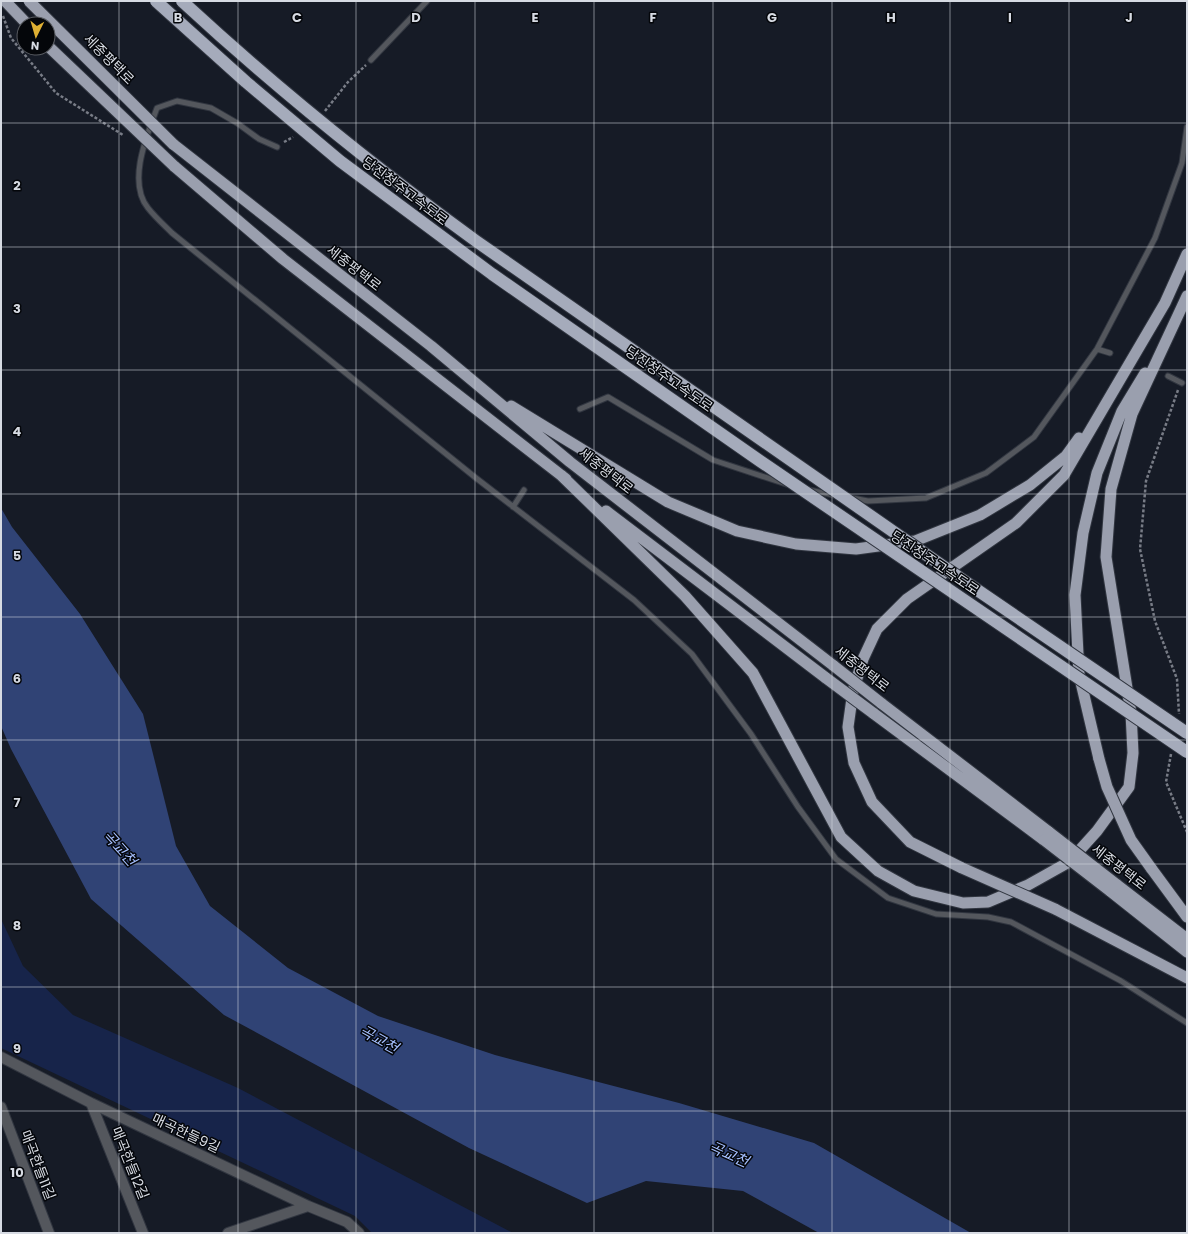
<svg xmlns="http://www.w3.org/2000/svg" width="1188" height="1234" font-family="Poppins,'Noto Sans KR',sans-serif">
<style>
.green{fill:#17244a}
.water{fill:#304375}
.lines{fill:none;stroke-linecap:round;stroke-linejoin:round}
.service-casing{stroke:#313640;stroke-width:7}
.minor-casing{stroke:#313640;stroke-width:12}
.trunk-casing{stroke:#313640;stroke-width:13}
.path{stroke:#787c86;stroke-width:2.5;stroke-dasharray:3 2;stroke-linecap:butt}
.service{stroke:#54575d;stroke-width:5}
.minor{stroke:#54575d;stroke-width:10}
.trunk{stroke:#9a9fae;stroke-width:11}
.trunk-bridge-casing{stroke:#313640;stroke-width:13;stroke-linecap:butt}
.motorway-bridge-casing{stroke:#313640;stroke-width:14;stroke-linecap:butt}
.trunk-bridge{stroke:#9a9fae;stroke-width:11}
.motorway-bridge{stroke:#a5abbb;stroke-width:12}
.grid{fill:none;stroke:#d7dbe3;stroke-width:1;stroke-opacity:0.55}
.labels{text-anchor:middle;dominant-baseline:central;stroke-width:3;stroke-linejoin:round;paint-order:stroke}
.street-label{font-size:14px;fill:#d7dbe3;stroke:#04060a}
.water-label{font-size:15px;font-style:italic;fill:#a5bffe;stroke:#04060a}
.grid-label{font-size:13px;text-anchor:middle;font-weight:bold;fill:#d7dbe3;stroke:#04060a;stroke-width:3;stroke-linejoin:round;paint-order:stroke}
</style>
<rect width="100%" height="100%" fill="#161b26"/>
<path class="green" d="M1 919 23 966 73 1015 238 1088 513 1233H372L355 1216 1 1048Z"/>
<path class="water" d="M1 508 12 527 80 614 143 714 176 846 210 906 288 968 378 1016 495 1055 679 1103 814 1143 971 1233H819L743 1191 646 1181 587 1203 469 1148 224 1015 91 899 11 749 1 726Z"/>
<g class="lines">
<g class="service-casing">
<path id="service" d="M371 60 427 1
M277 147 259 139 237 123 211 108 177 101 157 108C147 135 127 182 148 208 155 217 164 225 172 233L476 478 634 600 692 654 751 734 798 807 836 859 888 898 936 914 988 917 1011 922 1121 981 1187 1023
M1097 349 1110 353
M1168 376 1182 383
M580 409 608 397 713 460 786 484
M809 490 834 495
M852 498 868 501 926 498 986 473 1034 437 1097 349 1155 238 1182 163 1187 127
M513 507 524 490"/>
</g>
<g class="minor-casing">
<path id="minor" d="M1 1057 91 1103 308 1206 347 1222 359 1233
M91 1103 143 1233
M1 1107 49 1233
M228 1233 308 1206"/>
</g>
<g class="trunk-casing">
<path id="trunk" d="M5 1 27 24
M173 144 431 346 570 462 834 666
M174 166 283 259 566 479
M511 406 668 502 737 531 796 544 856 549 915 541 980 515 1030 485 1066 456 1079 438
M561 475 685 596 753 673 841 837 878 871 914 891 963 903 988 902 1028 885 1069 862 1097 831 1129 787 1133 753 1131 713 1106 557 1111 489 1132 414 1187 296
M606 511 826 678
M881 703 1049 832
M873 713 1044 840
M1099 759 1079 674 1075 595 1083 533 1097 473 1122 411 1145 373
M962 868 910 842 872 802 854 763 848 727 853 691 863 659 877 629 907 599 1016 523 1064 475 1165 303 1187 254
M1151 868 1187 917
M1116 884 1187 939
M1110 891 1187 952
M1055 909 1187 978"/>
</g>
<path class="path" d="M3 16 11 38 56 93 123 135
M325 111 348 82 366 65
M284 142 293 137
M1178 390 1146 481 1140 549 1155 621 1177 679 1179 714
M1171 754 1166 782 1187 832"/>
<use href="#service" class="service"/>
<use href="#minor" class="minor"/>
<use href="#trunk" class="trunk"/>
<g class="trunk-bridge-casing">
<path id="trunk-bridge" d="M29 1 173 144
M48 46 174 166
M834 666 881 703
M826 678 873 713
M1099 759 1107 787 1131 840 1151 868
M1049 832 1116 884
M1044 840 1110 891
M962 868 1055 909"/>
</g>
<g class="motorway-bridge-casing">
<path id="motorway-bridge" d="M156 1 246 82 340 161 492 274 760 461 1187 752
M182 1C275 87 373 166 476 241L967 583 1187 733"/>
</g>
<use href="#trunk-bridge" class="trunk-bridge"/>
<use href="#motorway-bridge" class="motorway-bridge"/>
</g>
<path class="grid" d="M119 1V1233M238 1V1233M356 1V1233M475 1V1233M594 1V1233M713 1V1233M832 1V1233M950 1V1233M1069 1V1233M1 123H1187M1 247H1187M1 370H1187M1 494H1187M1 617H1187M1 740H1187M1 864H1187M1 987H1187M1 1111H1187"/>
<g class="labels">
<g class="street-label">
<text transform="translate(109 59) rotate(45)">세종평택로</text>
<text transform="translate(405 191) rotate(37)">당진청주고속도로</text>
<text transform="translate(354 268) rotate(38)">세종평택로</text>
<text transform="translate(669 379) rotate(35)">당진청주고속도로</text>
<text transform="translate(606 471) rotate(38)">세종평택로</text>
<text transform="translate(935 563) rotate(34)">당진청주고속도로</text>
<text transform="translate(862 669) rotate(38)">세종평택로</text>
<text transform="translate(1119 867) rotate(38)">세종평택로</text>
<text transform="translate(186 1133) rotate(25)">매곡한들9길</text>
<text transform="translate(130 1163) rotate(68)">매곡한들12길</text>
<text transform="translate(38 1165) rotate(69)">매곡한들11길</text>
</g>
<g class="water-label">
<text transform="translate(120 848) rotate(48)">곡교천</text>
<text transform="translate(379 1039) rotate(29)">곡교천</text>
<text transform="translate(729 1154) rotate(24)">곡교천</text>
</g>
</g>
<g class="grid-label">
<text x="178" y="22">B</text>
<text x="297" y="22">C</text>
<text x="416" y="22">D</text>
<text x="535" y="22">E</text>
<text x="653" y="22">F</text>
<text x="772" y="22">G</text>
<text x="891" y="22">H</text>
<text x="1010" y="22">I</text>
<text x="1129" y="22">J</text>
<text x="17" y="190">2</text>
<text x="17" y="313">3</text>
<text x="17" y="436">4</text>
<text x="17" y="560">5</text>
<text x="17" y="683">6</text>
<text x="17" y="807">7</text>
<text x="17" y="930">8</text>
<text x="17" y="1053">9</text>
<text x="17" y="1177">10</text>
</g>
<rect width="1188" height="1234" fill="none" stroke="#d7dbe3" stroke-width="4"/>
<g transform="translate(36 36) rotate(185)"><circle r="19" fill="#04060a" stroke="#585b61"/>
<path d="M0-3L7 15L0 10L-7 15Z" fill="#dfb033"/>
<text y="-6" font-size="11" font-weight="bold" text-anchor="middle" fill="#d7dbe3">N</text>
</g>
</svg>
